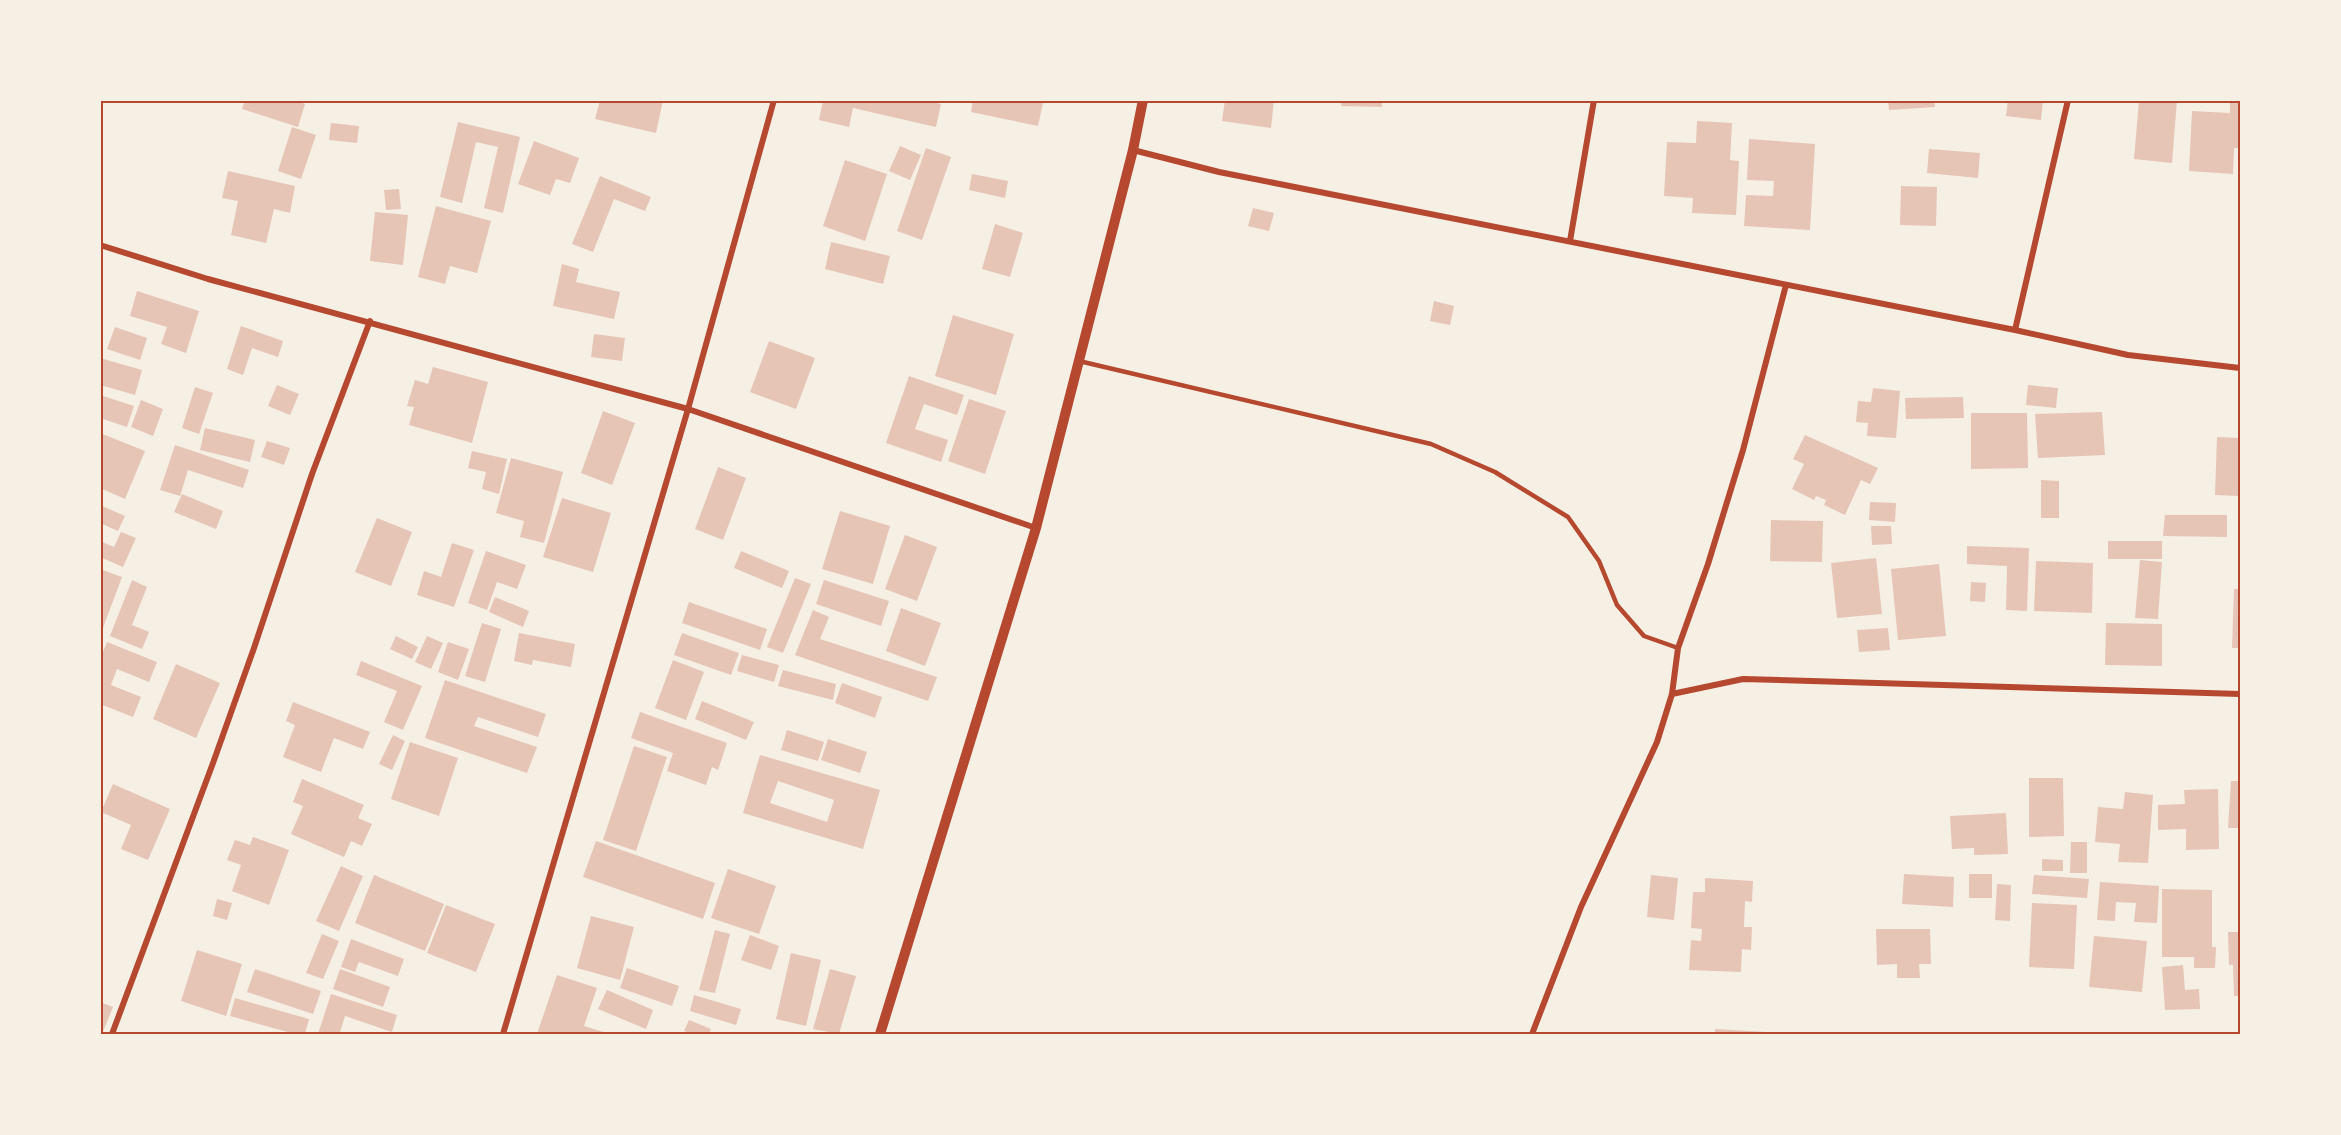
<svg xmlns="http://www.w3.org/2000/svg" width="2341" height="1135" font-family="'Varela Round',sans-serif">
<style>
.building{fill:#e6c5b7;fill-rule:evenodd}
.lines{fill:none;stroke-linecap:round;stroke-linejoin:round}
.service{stroke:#b5482f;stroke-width:4.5}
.minor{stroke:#b5482f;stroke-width:6}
.tertiary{stroke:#b5482f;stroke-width:10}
.neatline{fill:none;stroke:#b5482f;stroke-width:2}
</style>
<rect width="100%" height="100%" fill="#f6efe4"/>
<path class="building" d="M245 100H294L305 104 298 127 242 109Z
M600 100H663L656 133 595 119Z
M823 100H924L941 104 936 127 853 108 849 127 819 120Z
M973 100H1034L1043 103 1038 126 971 112Z
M1225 100H1274L1271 128 1222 121Z
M1342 100H1382V107L1341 106Z
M1888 100H1934L1935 107 1889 110Z
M2008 100H2043L2041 120 2006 116Z
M2139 100H2177L2172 163 2134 159Z
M2230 100H2240V148H2234L2233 174 2189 171 2192 111 2230 113Z
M1697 121 1732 123 1730 160 1739 161 1736 215 1692 213 1693 198 1664 196 1667 142 1696 143Z
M458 122 520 137 503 213 484 208 498 147 476 142 462 203 440 197Z
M331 123 359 126 357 143 329 140Z
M292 127 316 135 301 179 278 171Z
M1749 139 1815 144 1810 230 1744 226 1746 195 1773 196 1774 181 1747 180Z
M534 141 579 158 570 183 556 179 550 195 518 184Z
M900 146 921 155 910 180 889 171Z
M926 148 951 157 922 240 897 231Z
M1929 149 1980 153 1978 178 1927 173Z
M845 160 887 174 865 241 823 226Z
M228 171 295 186 290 213 274 209 266 243 231 235 238 201 222 198Z
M972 174 1008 181 1005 198 969 190Z
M600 176 651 197 645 211 614 199 593 252 572 244Z
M1901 186 1937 187 1936 226 1900 225Z
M399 189 401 209 386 210 384 190Z
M436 206 491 221 477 273 450 266 445 284 418 277Z
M1253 208 1274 213 1269 231 1248 226Z
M375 212 408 215 403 265 370 261Z
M995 224 1023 233 1010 277 982 269Z
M831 242 890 256 883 284 825 269Z
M562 264 579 269 576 282 620 292 614 319 553 306Z
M137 291 199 311 186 353 161 344 167 327 130 316Z
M1434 301 1454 306 1450 325 1430 321Z
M953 315 1014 334 996 395 935 376Z
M241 326 283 341 278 357 252 348 243 375 227 369Z
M115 327 147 338 140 360 107 349Z
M594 334 625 338 622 361 591 357Z
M769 341 815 358 796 409 750 392Z
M100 358 142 370 135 395 100 385Z
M433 367 488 382 472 443 409 425 414 407 407 406 415 380 428 384Z
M909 376 964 395 957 415 924 404 915 429 948 440 941 462 886 443Z
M277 385 299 394 290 415 268 406Z
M2028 385 2058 388 2056 408 2026 405Z
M195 387 213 393 199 434 182 428Z
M1873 388 1900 391 1896 438 1867 436 1868 423 1856 422 1858 401 1871 402Z
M100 395 134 406 127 427 100 418Z
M1963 397 1964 418 1906 419 1905 398Z
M969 399 1006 411 985 474 948 461Z
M141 400 163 409 153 436 131 427Z
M603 411 635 423 612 485 581 473Z
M2102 412 2105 455 2038 458 2035 414Z
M1971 413H2027L2028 468 1971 469Z
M205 428 255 440 250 462 200 450Z
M100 433 145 451 125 499 100 488Z
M1805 435 1878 468 1870 484 1861 480 1845 515 1824 505 1826 500 1816 496 1814 500 1792 489 1804 464 1793 459Z
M2217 437 2240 438V496L2215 495Z
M267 441 290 448 284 465 261 457Z
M175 445 249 470 243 488 188 470 180 496 160 490Z
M472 451 507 459 499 494 482 489 486 472 468 468Z
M511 458 563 472 544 543 520 537 524 521 496 513Z
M718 467 746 478 723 540 695 529Z
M2041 480 2059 481V518H2041Z
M182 494 223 511 216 529 174 512Z
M562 498 611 513 593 572 543 557Z
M1870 502 1896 503 1895 522 1869 520Z
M100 505 125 516 118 531 100 523Z
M840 511 890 526 873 584 822 569Z
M2165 515H2227V537L2163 536Z
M377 518 412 532 391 586 355 572Z
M1771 520 1823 521 1822 562 1770 561Z
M1871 526H1891L1892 544 1872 545Z
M121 532 136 538 123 567 100 557V541L114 547Z
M905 535 937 547 917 601 885 589Z
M2108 541H2162V559H2108Z
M452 543 474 550 454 607 417 595 424 571 441 577Z
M1967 546 2029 548 2027 611 2006 610 2007 566 1967 564Z
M486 551 526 565 517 589 497 582 487 610 468 603Z
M741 551 789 571 782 588 734 568Z
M1876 558 1882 614 1837 618 1831 563Z
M2140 560 2162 562 2158 619 2135 618Z
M2036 561 2093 563 2092 613 2034 611Z
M1939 564 1946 636 1898 640 1891 569Z
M100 569 122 577 101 633H100Z
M795 578 811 584 783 653 767 647Z
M132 580 147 587 132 625 149 632 142 649 110 636Z
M824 580 889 601 881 626 816 604Z
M1971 582 1986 583 1985 602 1970 601Z
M2234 589H2240V648H2232Z
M495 597 529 611 523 627 489 612Z
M689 602 767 629 760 650 682 623Z
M901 608 941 623 925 666 886 651Z
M813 610 829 617 820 639 937 677 928 701 795 655Z
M482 623 501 629 485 682 465 676Z
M2106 623 2162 624V666L2105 665Z
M1888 628 1890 650 1859 652 1857 630Z
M519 633 575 644 571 667 533 660 532 665 514 661Z
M682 633 739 653 731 675 674 655Z
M396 636 418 647 412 659 390 649Z
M427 636 443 643 431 669 415 662Z
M107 642 157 662 149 682 117 669 111 685 141 697 133 717 100 704V659Z
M448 642 469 649 458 680 438 672Z
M742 655 779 665 774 682 737 671Z
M673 660 704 672 686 720 655 708Z
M361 661 422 686 403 730 384 722 397 691 356 675Z
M176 664 220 683 196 738 153 719Z
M783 670 836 684 833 700 778 686Z
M445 680 546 714 538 737 478 717 474 726 537 747 527 773 425 738Z
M842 683 882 697 875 718 835 703Z
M702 701 754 722 746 740 695 719Z
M293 702 370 732 363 749 334 738 321 772 283 757 295 725 286 721Z
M640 712 727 743 718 770 712 767 706 785 667 771 673 753 631 738Z
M787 730 824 742 818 761 781 750Z
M393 735 405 741 392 770 379 764Z
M828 739 867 752 860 773 821 760Z
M410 742 458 758 439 816 391 799Z
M634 746 667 757 636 851 603 840Z
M760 755 880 790 863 849 743 813ZM778 781 834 800 827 822 770 803Z
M2029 778H2063L2064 836 2029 837Z
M302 779 364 805 358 818 372 824 362 846 351 841 344 857 291 834 303 806 293 802Z
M2231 781H2240V828H2228Z
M113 784 170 809 148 860 121 849 131 825 101 812Z
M2218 789 2219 849 2186 850V829L2158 830V805L2185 804 2184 790Z
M2125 792 2153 795 2148 863 2118 862 2120 844 2095 842 2098 807 2123 809Z
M2006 813 2008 854 1974 855V848L1952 849 1950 816Z
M253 837 289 850 269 905 232 891 241 865 227 860 235 840 250 845Z
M596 841 715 883 703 919 583 877Z
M2071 842H2087V873H2070Z
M2042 859 2063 860V871H2042Z
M341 866 363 876 339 931 316 921Z
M728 869 776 886 759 934 711 918Z
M1904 874 1954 877 1953 907 1902 904Z
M1969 874H1992V898H1969Z
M374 875 444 904 425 951 355 923Z
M1651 875 1678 878 1674 920 1647 917Z
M2034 875 2089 879 2087 898 2032 894Z
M1705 878 1753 881 1752 902 1745 901 1744 927H1752L1751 950 1742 949 1741 972 1689 970 1691 940 1701 941 1702 929 1691 928 1693 892H1705Z
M2100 882 2159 886 2157 923 2134 922 2136 903 2116 902 2115 921 2097 920Z
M1997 884 2011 885 2010 921 1995 920Z
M2162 889 2212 890V947H2216L2215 968H2194V957H2162Z
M217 899 232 903 227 920 213 916Z
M2032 903 2077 905 2074 969 2029 967Z
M446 905 495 924 476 972 427 953Z
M591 916 634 927 620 980 577 968Z
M1876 929H1930L1931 964H1919L1920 978H1897V964L1877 965Z
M715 930 730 934 715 993 699 990Z
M2228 932H2240V996H2234L2233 965H2229Z
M322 934 339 941 323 979 306 973Z
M750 935 779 946 771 970 741 960Z
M2094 936 2147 941 2142 992 2089 987Z
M351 939 404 959 398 976 359 962 355 972 341 967Z
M197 950 242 964 226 1016 181 1001Z
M791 953 821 960 806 1026 776 1019Z
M2183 965 2185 990 2199 989 2200 1009 2165 1010 2162 967Z
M627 968 679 986 672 1006 620 988Z
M255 969 321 991 313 1014 247 992Z
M340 969 390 987 383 1007 333 989Z
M830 969 856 976 839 1034 813 1029Z
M557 975 597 988 584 1026 610 1034H537Z
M607 990 653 1010 646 1029 598 1009Z
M331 994 397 1015 392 1032 345 1016 340 1032 346 1034H318Z
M694 995 741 1009 736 1025 690 1011Z
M235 998 309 1019 305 1034H295L230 1016Z
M100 1002 113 1007 102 1034H100Z
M689 1020 711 1029 709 1034H693L684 1031Z
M1715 1029 1766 1032V1034H1715Z"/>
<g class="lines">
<path class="service" d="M1079 361 1431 444 1495 472 1568 517 1599 561 1617 605 1644 636 1678 648"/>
<path class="minor" d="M1133 150 1219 172 2015 330 2128 355 2240 368
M1570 241 1594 100
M100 245 208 279 688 409 1036 528
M2015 330 2068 100
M1672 694 1743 679 2240 694
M112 1034 213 763 254 648 312 474 370 321
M503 1034 688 409 774 100
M1532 1034 1581 907 1657 742 1672 694 1678 648 1708 564 1743 450 1786 285"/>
<path class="tertiary" d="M880 1034 1036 528 1133 150 1143 100"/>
</g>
<rect width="2341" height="1135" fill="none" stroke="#f6efe4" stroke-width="204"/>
<rect x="102" y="102" width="2137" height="931" class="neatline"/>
</svg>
